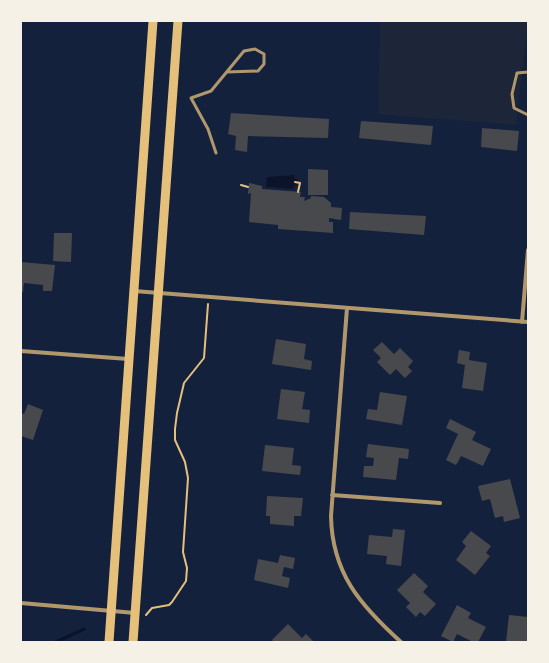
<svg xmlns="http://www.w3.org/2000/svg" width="549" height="663" font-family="'Sofia Sans Condensed',sans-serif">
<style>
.green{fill:#1d2539}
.water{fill:#0b132b}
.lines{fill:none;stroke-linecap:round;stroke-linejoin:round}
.stream{stroke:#0b132b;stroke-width:3.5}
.building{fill:#48494c}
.path{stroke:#e5c07b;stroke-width:2}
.service{stroke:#b1986c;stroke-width:3}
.minor{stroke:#b1986c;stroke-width:4}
.primary{stroke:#e5c07b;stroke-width:9}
</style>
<rect width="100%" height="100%" fill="#14213d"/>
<path class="green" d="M380 21H528L516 125 378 114Z"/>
<path class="water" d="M294 175 295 179H298L297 186 295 185 293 189 266 187 267 177Z"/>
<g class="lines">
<path class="stream" d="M56 642 84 629"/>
</g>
<path class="building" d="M231 113 329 119 328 138 248 136 247 152 235 150 236 136 228 134Z
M361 121 433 126 431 145 359 138Z
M482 128 519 131 517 151 481 147Z
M308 169 328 170V195H308Z
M249 183 262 186V189L301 192 300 197H305L304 201 311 198V196L324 197 331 203V207L342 208 341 220 329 218V222H333V233L278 229V225L249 222 251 193 248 194Z
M350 212 426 216 424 235 349 229Z
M54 233H72L71 262 53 261Z
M21 262 55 265 52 291H43V285L24 283 23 292H21Z
M276 339 306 344 304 359 312 361 311 370 272 364Z
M382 342 394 354 400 348 413 361 408 367 412 371 405 378 396 369 390 375 377 362 381 358 373 350Z
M459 350 470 352 469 360 487 363 483 391 462 388 465 365 457 363Z
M281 389 305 392 302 409 310 410 309 423 277 419Z
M380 392 407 396 402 425 366 419 368 409 377 410Z
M28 404 43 410 33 440 21 436V413L24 414Z
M450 419 476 432 472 440 491 449 483 466 461 456 456 465 446 460 458 434 446 428Z
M368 444 409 449 408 459 399 458 396 480 363 477 364 466H373L374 458 366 457Z
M265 445 294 448 292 465 301 466 300 475 262 471Z
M510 479 520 518 504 522 503 516 495 518 490 499 482 501 478 486Z
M267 496 303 498 301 516H294V526L270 524V516H266Z
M393 529 405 530 401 566 386 564 387 556 367 554 369 535 392 537Z
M471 531 491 546 486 553 490 556 475 575 456 560 466 546 462 542Z
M280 555 295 558 293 569 284 567 282 576 290 578 288 588 254 580 258 559 278 563Z
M414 573 428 586 423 592 436 604 425 616 420 612 416 617 406 607 410 603 397 590Z
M457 605 471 613 468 618 486 627 478 642H473L457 634 453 642 441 636Z
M509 615 528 617V642H506Z
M288 624 302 638 306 634 314 642H274L272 640Z"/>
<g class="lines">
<path class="path" d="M295 182 300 183 298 192
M241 185 248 187
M146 615 152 608 169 605 172 602 186 581 187 568 183 552 188 478 185 462 175 440V429L177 413 184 383 204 358 208 304"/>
<path class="service" d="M528 72 517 73 512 94 514 108 528 115
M216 153 208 129 191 98 211 91 244 51 255 49 264 54V64L258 71 227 72"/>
<path class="minor" d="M134 291 528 322
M347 308 331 516C332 573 360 605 401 642
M522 322 528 250
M21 351 128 359
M332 495 440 503
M21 603 135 613"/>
<path class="primary" d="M109 642 153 21
M133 642 178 21"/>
</g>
<rect width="549" height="663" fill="none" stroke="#f6f1e7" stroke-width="44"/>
</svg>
